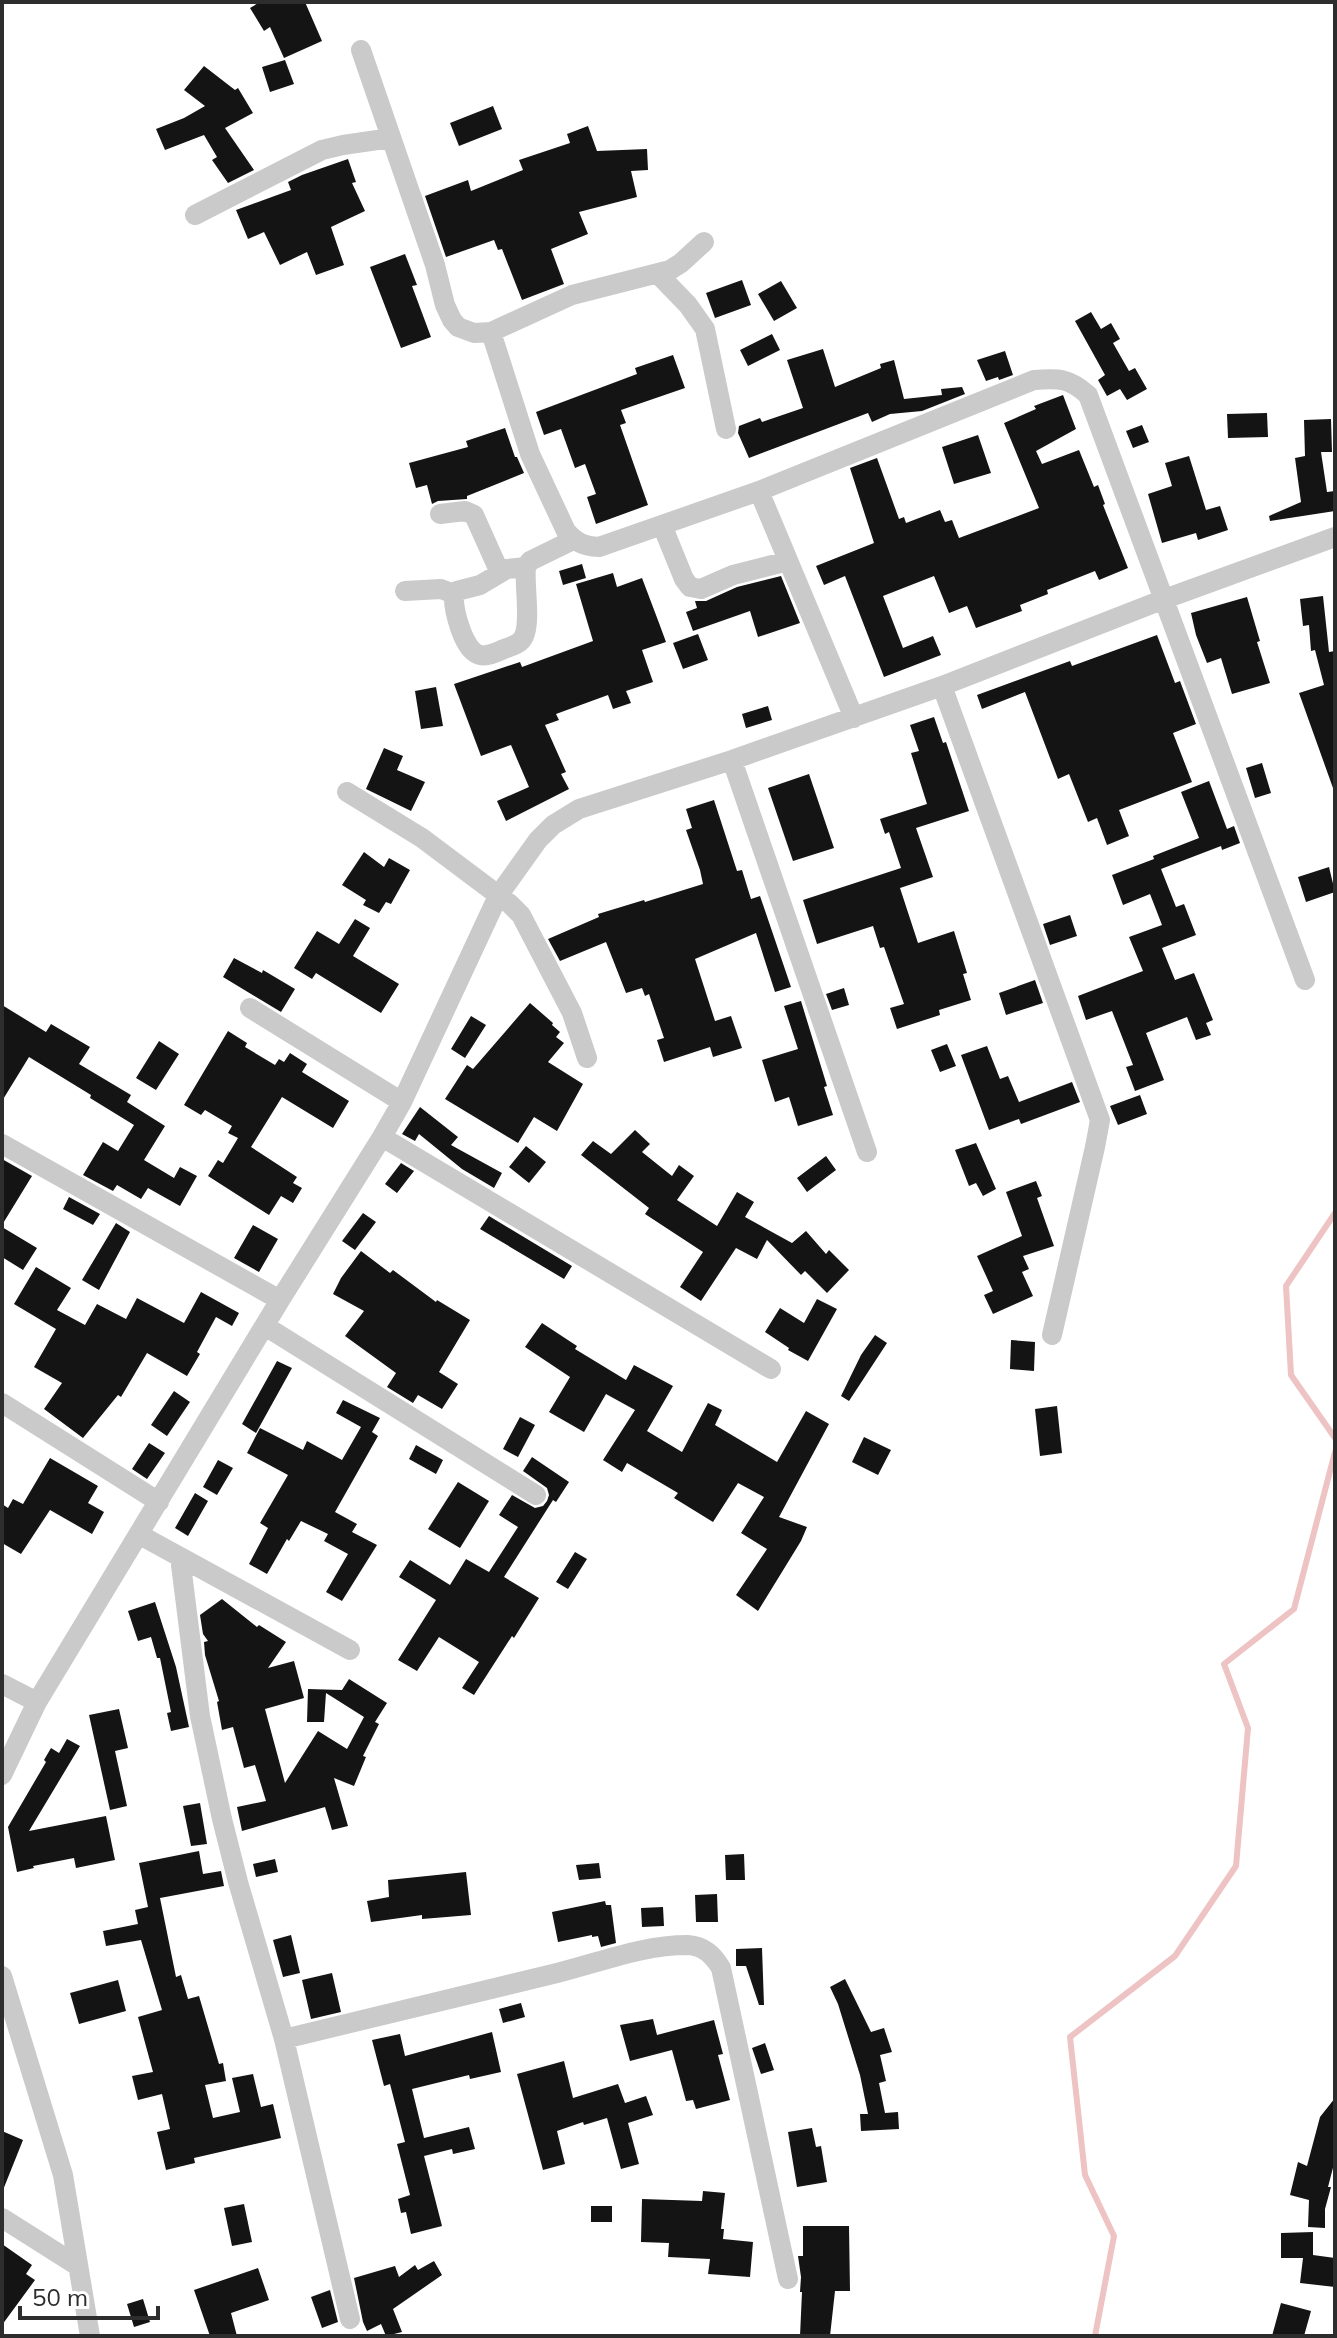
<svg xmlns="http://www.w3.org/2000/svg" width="1337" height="2338" font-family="Mulish,sans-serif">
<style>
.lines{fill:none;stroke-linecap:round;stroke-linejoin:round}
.stream{stroke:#eec3c3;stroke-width:6}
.building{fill:#141414}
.street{stroke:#cacaca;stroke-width:20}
</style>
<rect width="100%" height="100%" fill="#fff"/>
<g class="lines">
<path class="stream" d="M1335 1213 1286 1286 1291 1375 1335 1438
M1095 2336 1114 2236 1085 2175 1070 2037 1175 1956 1236 1866 1248 1728 1224 1664 1294 1609 1335 1452"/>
</g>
<path class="building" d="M260 2H305L322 41 284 58 270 27 264 31 250 8Z
M285 60 294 84 270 92 262 67Z
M204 66 235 90 238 88 253 113 225 128 254 170 228 183 212 160 217 157 204 135 165 150 156 129 184 118 205 106 184 90Z
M493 106 502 129 459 146 450 123Z
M588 126 597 151 647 149 648 170 631 171 637 197 579 212 588 234 551 249 564 284 522 300 502 249 498 250 494 240 446 257 425 196 468 180 471 191 523 170 519 160 570 143 567 134Z
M348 159 356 182 352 183 365 211 331 227 344 265 316 275 307 252 280 265 264 232 248 239 236 210 291 190 288 182 302 175Z
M405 254 417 285 412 286 431 337 401 348 370 267Z
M742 280 751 305 715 318 706 293Z
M781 281 797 308 774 321 758 294Z
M1091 312 1101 329 1111 323 1120 339 1113 343 1129 371 1135 368 1147 389 1127 400 1120 389 1107 396 1098 380 1105 375 1075 321Z
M772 334 780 350 748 366 740 350Z
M823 349 835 387 881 368 880 364 894 360 904 399 942 395 941 389 962 387 965 394 922 411 890 414 872 422 868 413 749 458 738 433 739 426 760 418 762 422 803 408 787 360Z
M1005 351 1013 375 999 380 998 377 986 381 977 360Z
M673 355 685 388 621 410 626 423 620 425 648 505 596 524 587 497 596 494 585 464 575 468 561 429 544 435 536 412 637 374 635 368Z
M1063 395 1076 429 1036 451 1042 464 1079 450 1094 487 1098 485 1105 504 1103 505 1128 568 1099 580 1095 571 1047 590 1048 594 1020 605 1022 611 976 628 967 606 949 613 934 576 883 596 903 648 933 636 941 655 884 677 845 576 824 585 816 566 874 543 850 468 877 458 899 519 904 517 906 523 940 510 945 522 952 520 959 538 1039 508 1004 423 1036 409 1034 406Z
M1267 413 1268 437 1228 438 1227 414Z
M1331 419 1332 452H1321L1327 492 1335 491V511L1270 521 1269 516 1301 502 1295 458 1305 456 1304 420Z
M1142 425 1149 442 1133 448 1126 431Z
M505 428 515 457H517L524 473 467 496V499L438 501 432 504 427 485 416 488 409 463 468 447 466 441Z
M978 435 991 473 954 484 942 447Z
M1189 456 1206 510 1220 506 1228 530 1198 540 1196 533 1162 543 1148 494 1172 486 1165 463Z
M582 564 586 578 563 585 559 571Z
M613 573 617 587 642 578 659 623 666 642 642 650 653 682 626 691 631 703 613 709 608 695 556 714 559 720 545 725 566 772 561 774 569 789 506 821 497 801 529 787 511 745 481 756 454 684 520 662 522 667 593 641 576 584Z
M781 576 800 623 758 637 750 611 693 631 686 612 697 608 695 601H706L737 587Z
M1323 596 1329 652 1335 651V788H1333L1299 693 1324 685 1315 650 1311 651 1309 625 1303 626 1300 599Z
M1247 597 1260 641 1257 642 1270 683 1232 694 1221 658 1207 663 1196 635 1191 613Z
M698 634 708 660 683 669 673 643Z
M1157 635 1175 683 1180 681 1196 724 1173 733 1192 782 1119 810 1129 836 1107 845 1097 818 1088 822 1069 774 1058 779 1025 692 982 709 977 695 1070 661 1072 666Z
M436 687 443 726 421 729 415 691Z
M768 706 772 720 746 728 742 714Z
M934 717 943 743 946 742 969 811 916 828 933 877 900 888 918 943 954 931 967 973 963 974 971 1000 939 1010 940 1015 897 1029 890 1008 904 1004 884 947 880 948 873 926 817 944 803 900 901 868 889 832 885 834 880 819 927 804 911 753 919 751 910 725Z
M384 748 403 756 397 770 425 782 411 811 366 789Z
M1262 763 1271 793 1255 798 1246 768Z
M809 774 834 848 793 861 768 788Z
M1209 781 1227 829 1234 826 1240 843 1222 850 1221 846 1161 869 1176 907 1184 904 1196 935 1162 948 1175 980 1194 973 1213 1020 1206 1023 1211 1035 1196 1040 1187 1017 1146 1033 1164 1080 1135 1091 1126 1067 1133 1065 1112 1011 1086 1020 1078 996 1143 971 1129 937 1162 925 1150 894 1123 905 1112 875 1154 859 1153 856 1199 838 1181 792Z
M714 800 737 871 742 870 751 899 760 896 791 987 775 992 756 933 695 959 715 1021 731 1016 742 1048 713 1057 710 1047 664 1062 657 1040 664 1038 649 994 645 996 642 988 626 993 606 942 560 961 548 939 599 917 598 914 644 900 645 902 703 884 700 870 686 830 692 828 686 809Z
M364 852 384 867 389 858 410 870 391 904 386 902 379 913 363 905 366 900 342 885Z
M1329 867 1335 892 1306 902 1298 877Z
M1070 915 1077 936 1050 945 1043 924Z
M355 919 370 928 353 956 399 984 381 1013 316 973 312 979 294 968 317 931 339 944Z
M234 958 262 973 263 970 295 989 281 1012 223 977Z
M1035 980 1043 1003 1006 1015 999 993Z
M844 988 849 1005 832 1010 826 994Z
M801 1001 827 1086 824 1087 833 1115 798 1126 789 1097 775 1102 762 1060 798 1049 784 1006Z
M530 1003 553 1023 552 1025 560 1032 556 1037 564 1043 548 1062 583 1084 557 1131 534 1117 518 1143 445 1099 467 1065 473 1069Z
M2 1005 46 1032 51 1024 90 1047 79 1064 131 1095 127 1102 165 1126 144 1160 174 1178 180 1167 197 1176 180 1206 148 1188 141 1199 117 1185 113 1191 83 1175 103 1142 118 1151 134 1125 90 1098 91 1095 29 1057 2 1101Z
M471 1016 486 1025 465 1058 451 1049Z
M228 1031 247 1043 245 1047 275 1065 279 1059 284 1062 290 1053 307 1064 302 1072 349 1101 333 1128 282 1097 251 1147 297 1177 293 1183 302 1188 293 1203 281 1196 269 1215 208 1176 218 1160 223 1163 238 1138 228 1133 232 1126 205 1110 201 1115 184 1105Z
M159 1041 179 1054 156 1090 136 1078Z
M947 1044 956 1066 940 1072 931 1050Z
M987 1046 1000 1079 1008 1076 1019 1102 1072 1082 1080 1102 1021 1124 1019 1119 989 1130 961 1055Z
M1140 1095 1147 1114 1118 1125 1110 1106Z
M420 1107 458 1137 451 1145 502 1173 494 1188 462 1169 419 1134 415 1141 402 1134Z
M635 1130 650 1144 642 1152 672 1176 679 1165 694 1176 677 1200 717 1226 737 1192 754 1202 745 1217 792 1243 806 1231 826 1254 829 1250 849 1270 827 1293 805 1271 801 1275 767 1240 757 1259 736 1248 701 1301 680 1287 703 1252 645 1214 649 1208 581 1155 593 1141 611 1154Z
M976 1143 996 1189 983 1196 976 1183 969 1186 955 1150Z
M526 1146 546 1162 529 1183 509 1167Z
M826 1156 836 1170 807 1192 797 1178Z
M2 1159 32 1176 2 1225Z
M401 1163 414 1171 397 1193 385 1184Z
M1036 1181 1042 1196 1037 1198 1054 1246 1023 1256 1029 1269 1022 1272 1033 1296 993 1314 984 1295 993 1291 977 1256 1022 1236 1006 1192Z
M69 1197 100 1214 93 1225 63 1209Z
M363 1213 376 1222 355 1250 342 1241Z
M489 1216 572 1266 564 1279 480 1229Z
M116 1223 130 1232 99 1290 82 1280Z
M253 1225 278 1239 259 1272 234 1258Z
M2 1227 37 1248 23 1270 2 1257Z
M361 1251 390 1273 393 1270 436 1302 437 1300 470 1320 439 1372 458 1384 442 1409 418 1395 413 1403 387 1387 396 1373 345 1336 364 1311 333 1294 341 1278Z
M36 1267 71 1288 57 1310 85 1325 97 1304 126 1319 137 1298 184 1323 201 1292 239 1313 232 1326 216 1317 197 1352 200 1354 187 1376 147 1353 121 1397 118 1395 83 1438 44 1409 62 1383 34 1367 56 1329 14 1304Z
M817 1299 837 1309 808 1361 788 1350 789 1348 765 1332 780 1308 804 1323Z
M542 1323 577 1346 575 1349 626 1380 634 1365 673 1386 647 1431 682 1452 708 1403 722 1410 715 1425 777 1462 806 1411 829 1424 779 1517 807 1527 801 1541 758 1611 736 1595 767 1549 741 1533 764 1497 738 1483 713 1522 674 1498 678 1493 627 1463 622 1472 603 1460 635 1410 606 1394 584 1432 549 1412 570 1377 525 1347Z
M875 1335 887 1343 849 1401 841 1396 861 1355Z
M1011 1340 1035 1342 1034 1371 1010 1369Z
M277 1361 292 1368 256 1433 242 1424Z
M174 1391 190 1402 167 1436 151 1425Z
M343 1400 380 1418 372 1432 378 1436 335 1512 357 1524 352 1532 377 1545 342 1601 326 1592 348 1554 324 1541 328 1534 301 1521 289 1541 287 1539 267 1574 249 1564 268 1528 260 1523 288 1475 247 1453 260 1428 303 1450 307 1441 342 1460 361 1427 336 1413Z
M1057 1406 1062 1453 1040 1456 1035 1409Z
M520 1417 535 1425 518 1457 503 1449Z
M864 1437 891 1450 878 1475 852 1462Z
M149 1443 165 1453 147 1479 132 1469Z
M416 1445 443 1460 436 1474 409 1459Z
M532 1457 569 1482 556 1502 553 1500 504 1577 539 1598 514 1638 512 1636 474 1695 462 1688 479 1662 439 1637 417 1671 398 1660 436 1600 399 1577 410 1560 450 1585 466 1559 489 1572 518 1527 499 1515 512 1495 535 1508 543 1506 547 1501 549 1495 547 1488 523 1471Z
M50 1458 98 1486 88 1503 104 1512 92 1534 50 1510 21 1554 2 1543V1504L8 1508 13 1499 23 1504Z
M218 1460 233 1468 217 1495 203 1487Z
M458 1482 489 1501 460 1548 428 1529Z
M195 1493 208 1501 188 1536 175 1528Z
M575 1552 587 1559 568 1589 556 1582Z
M222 1599 257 1627 259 1625 286 1642 268 1668 294 1661 304 1698 265 1709 285 1783 318 1731 347 1749 364 1717 326 1693 324 1722H307L308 1689 342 1690 349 1679 387 1703 375 1722 379 1724 363 1756 366 1757 354 1786 334 1778 348 1826 332 1830 325 1807 242 1831 237 1807 266 1801 255 1765 244 1768 233 1727 222 1730 217 1702 219 1701 205 1655 204 1642 208 1641 203 1634 200 1615Z
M155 1602 176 1667 189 1727 171 1731 167 1713 171 1712 160 1658H157L151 1637 138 1641 128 1611Z
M119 1709 128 1748 115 1751 127 1806 110 1810 89 1715Z
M67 1739 80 1746 29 1831 106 1816 115 1860 76 1868 74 1858 33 1866 34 1868 17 1872 8 1827 46 1762 44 1760 51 1748 59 1753Z
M200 1803 207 1844 191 1846 183 1806Z
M199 1851 203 1874 221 1871 224 1886 160 1898 176 1977 181 1975 188 1999 199 1996 219 2064 223 2063 226 2081 205 2085 213 2118 240 2112 232 2078 253 2074 261 2107 273 2104 281 2138 194 2158 195 2163 166 2170 157 2132 170 2129 162 2094 138 2100 132 2076 153 2072 138 2017 162 2010 141 1940 106 1946 103 1931 138 1924 135 1910 148 1907 139 1863Z
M744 1854 745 1880H726L725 1855Z
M275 1859 278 1872 256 1877 253 1864Z
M599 1863 601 1878 579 1880 576 1865Z
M466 1872 471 1915 422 1919V1915L371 1922 367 1901 389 1897 388 1880Z
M717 1894 718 1922H696L695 1895Z
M605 1901 606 1905H611L616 1943 601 1947 598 1936 592 1937V1935L558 1942 552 1912Z
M663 1907 664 1926 642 1927 641 1908Z
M291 1935 300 1973 283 1977 273 1940Z
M762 1948 764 2005H759L746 1966H736V1949Z
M332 1973 341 2012 311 2019 302 1980Z
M845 1979 871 2032 884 2028 892 2052 880 2055 886 2081 879 2083 885 2113 898 2112 899 2129 861 2131 860 2114H868L860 2075 838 2004 830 1987Z
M118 1980 126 2011 79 2024 70 1993Z
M521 2003 525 2017 503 2023 499 2009Z
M653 2019 657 2035 714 2020 723 2054 718 2055 730 2100 696 2109 693 2100 686 2101 672 2050 630 2061 620 2025Z
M492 2032 501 2072 470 2079 469 2075 412 2089 424 2138 469 2127 475 2149 453 2154 452 2149 424 2156 442 2226 411 2234 406 2212 401 2213 398 2199 410 2195 397 2144 405 2142 390 2084 384 2086 372 2040 400 2034 405 2056Z
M765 2043 774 2070 761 2074 752 2048Z
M564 2061 573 2098 618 2084 625 2103 646 2096 653 2115 628 2123 639 2164 621 2169 607 2118 584 2125 583 2122 557 2131 565 2164 543 2170 517 2074Z
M1335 2098V2160L1328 2187H1331L1325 2209V2228L1308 2227 1309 2200 1290 2195 1298 2162 1307 2166 1320 2117Z
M812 2128 816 2147 821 2146 827 2182 797 2187 788 2132Z
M2 2131 23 2140 3 2190H2Z
M703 2191 725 2193 721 2229H724L723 2239 753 2242 750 2277 708 2274 710 2259 668 2257 669 2243 641 2242 642 2199 702 2201Z
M244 2204 252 2242 232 2246 224 2208Z
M591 2206H612V2222H591Z
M803 2226H849L850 2291H835L830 2336H800L802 2292H800L801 2277 798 2256H803Z
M1313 2232V2255L1335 2258V2287L1300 2283 1303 2258H1281V2233Z
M2 2244 32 2265 26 2274 35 2280 2 2325Z
M434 2261 442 2275 393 2309 402 2332 386 2336 381 2324 367 2331 363 2322 354 2278 395 2266 399 2277 415 2265 418 2270Z
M258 2268 269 2300 231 2313 237 2336H210L194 2290Z
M330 2290 338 2322 322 2328 311 2297Z
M143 2299 150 2322 134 2327 127 2304Z
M1281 2303 1311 2311 1304 2336H1272Z"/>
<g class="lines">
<path class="street" d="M361 50 435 265 445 305 452 320 458 327 474 333 491 332 572 295 670 270 681 263 704 242
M195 215 322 150 343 145 391 138
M658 274 688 305 705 329 726 429
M491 332 530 454 566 531C576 543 584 546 599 547L759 491 1034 380C1059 378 1069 378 1088 395L1305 980
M759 491 854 718
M440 514 465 511 474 515 500 573
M662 525 684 579 690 587 701 589 733 575 788 561
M405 591 441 589 454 594 457 591 480 585 507 569 526 567 530 561 573 540
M454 594C453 609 463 651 480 655 488 657 497 652 504 649 512 646 521 644 524 636 531 621 524 585 526 567
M942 686 1100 1120 1095 1147 1052 1335
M732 760 867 1152
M347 792 422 838 510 904 521 915 572 1013 587 1058
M250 1008 402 1102
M382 1137 771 1369
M2 1144 280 1300
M265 1326 536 1495
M2 1403 159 1502
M140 1535 350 1650
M180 1557 200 1716 222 1819 238 1882 284 2039 350 2319
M2 1684 37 1702
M2 1775 37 1702 280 1300 382 1137 402 1102 498 896 538 840 553 825 579 809 732 760 942 686 1162 600 1335 537
M2 1976 63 2175 90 2336
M284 2039C375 2017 466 1995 557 1973 601 1962 642 1945 688 1945 704 1946 713 1955 721 1968L788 2279
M2 2218 78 2266"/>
</g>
<rect width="1337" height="2338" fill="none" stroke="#2d2d2d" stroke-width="8"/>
<path d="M20 2306v12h138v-12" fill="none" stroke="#2d2d2d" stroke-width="4"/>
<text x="32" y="2306" font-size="24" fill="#2d2d2d" stroke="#ffffff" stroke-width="6" paint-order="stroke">50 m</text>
</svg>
